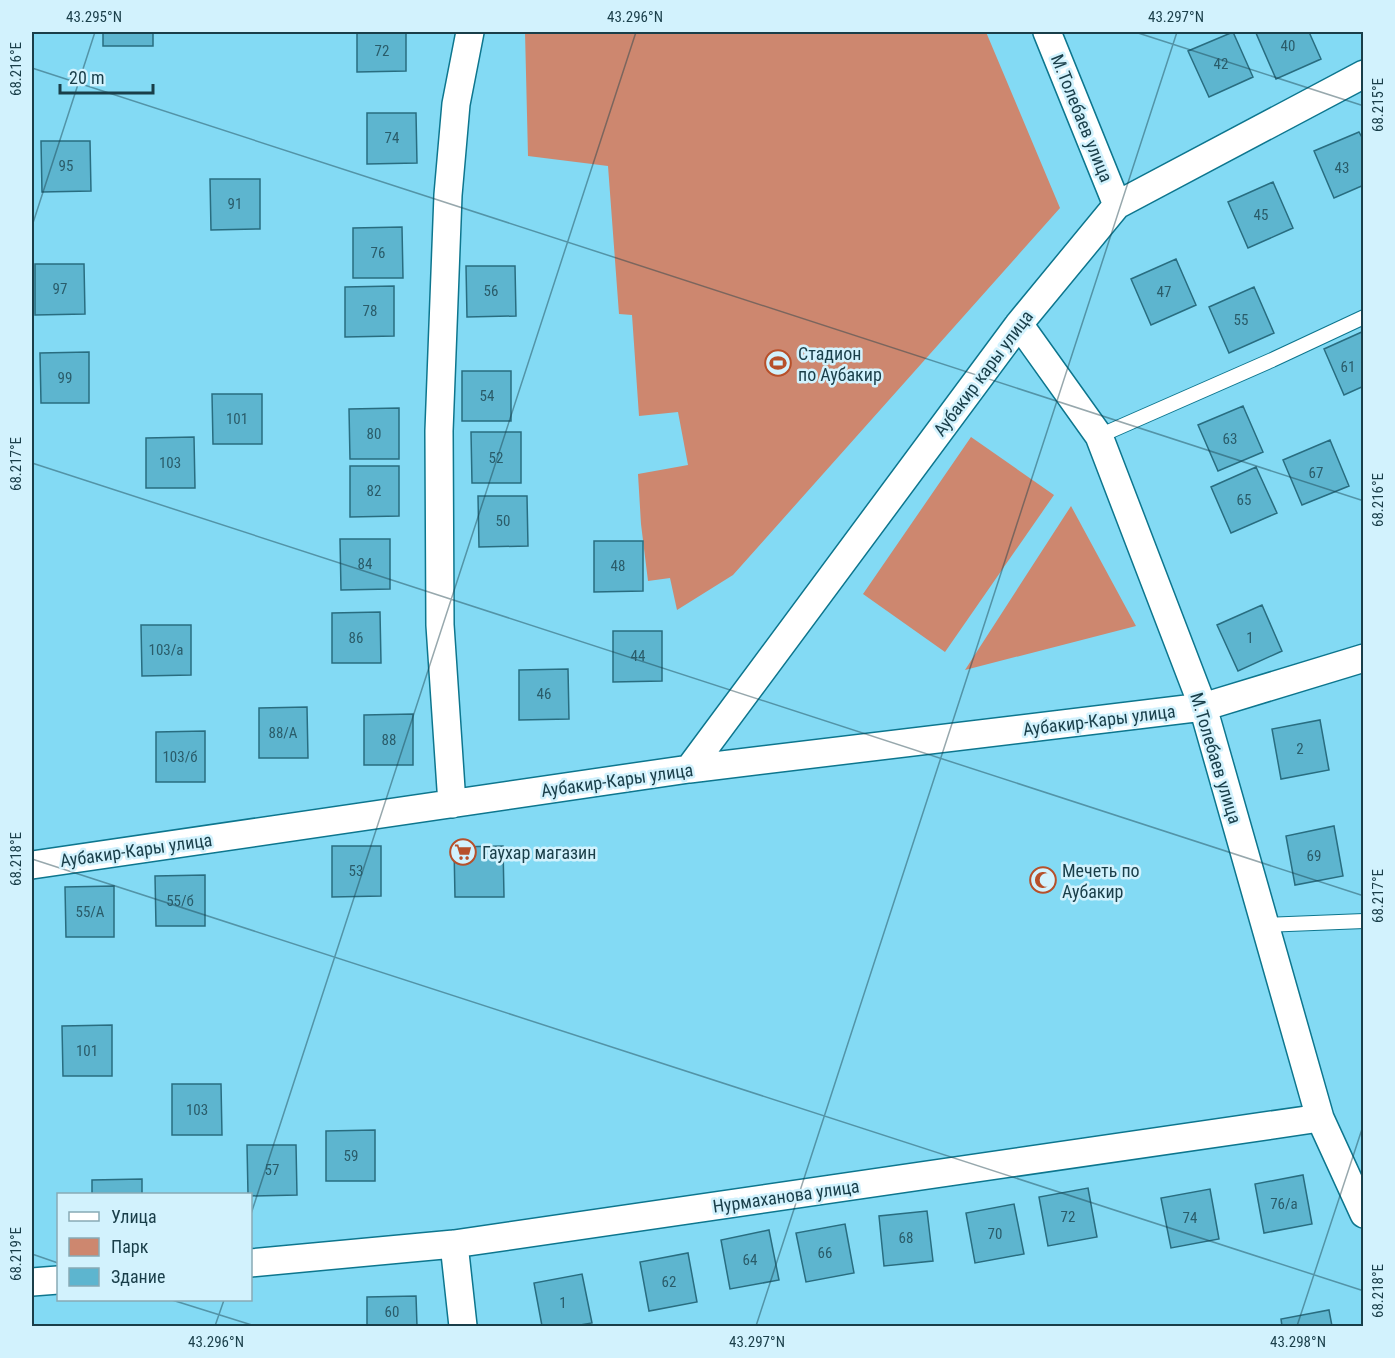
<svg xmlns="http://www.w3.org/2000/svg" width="1395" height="1358" font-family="'Roboto Condensed',sans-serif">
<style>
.green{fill:#cd876f}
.building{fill:#5db5cf;stroke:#296d80;stroke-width:1.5}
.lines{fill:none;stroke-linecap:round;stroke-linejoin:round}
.service-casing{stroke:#0d768e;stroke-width:16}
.minor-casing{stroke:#0d768e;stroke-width:30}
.service{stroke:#fff;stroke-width:14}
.minor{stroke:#fff;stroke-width:27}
.ticks{fill:none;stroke:#193e49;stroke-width:1.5;stroke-opacity:0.45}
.labels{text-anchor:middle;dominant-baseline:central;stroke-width:5;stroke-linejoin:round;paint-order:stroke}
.number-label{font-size:15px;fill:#2a5c6a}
.street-label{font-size:18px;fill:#193e49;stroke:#d2f2fd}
.poi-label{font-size:18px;fill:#193e49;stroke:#d2f2fd;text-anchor:start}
.neatline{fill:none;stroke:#193e49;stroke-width:2}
.ticks-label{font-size:15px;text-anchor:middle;fill:#193e49}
</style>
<rect width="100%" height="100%" fill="#83daf4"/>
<path class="green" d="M525 32H986L1060 208 733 575 677 610 670 578 648 581 641 524 638 474 688 465 678 412 639 416 632 315 619 314 608 166 528 156Z
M971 437 1054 495 945 652 863 594Z
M1071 506 1136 626 965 670Z"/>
<path class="building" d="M103 32H153V46H103Z
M357 32H406V71L357 72Z
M1233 32 1253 77 1209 97 1188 51Z
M1258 32H1309L1321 59 1276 79 1256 33Z
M367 113H416L417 163 367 164Z
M1359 132 1364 141V185L1334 198 1314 151Z
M41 141H90L91 191 42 192Z
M210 179H260V229L211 230Z
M1273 182 1293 228 1248 248 1228 202Z
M402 227 403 278H353V228Z
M1176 259 1196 305 1151 325 1131 279Z
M35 264H84L85 314 35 315Z
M466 266H515L516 316 467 317Z
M394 286V336L345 337V287Z
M1254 287 1274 333 1229 353 1209 307Z
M1364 331V386L1344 395 1324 349Z
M89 352V403H41L40 353Z
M462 371H511V421H462Z
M212 394H262V444H213Z
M1243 406 1263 452 1218 471 1198 425Z
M399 408V459H350L349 409Z
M471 432H521V483H472Z
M194 437 195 488H146V438Z
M1330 440 1349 486 1302 505 1283 460Z
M350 466H399V516L350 517Z
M1256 467 1277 513 1231 533 1211 487Z
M478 496H527L528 546 479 547Z
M340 539H390V589L341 590Z
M594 541H643V591L594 592Z
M1262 605 1282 651 1238 671 1217 625Z
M380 612 381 663H332V613Z
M141 625H191V675L142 676Z
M613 631H662V681L613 682Z
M568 669 569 719 519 720V670Z
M307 707 308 758H259V708Z
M413 714V765H364V715Z
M1320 720 1329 770 1281 779 1272 729Z
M205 731V782H156V732Z
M1334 826 1343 876 1295 885 1286 836Z
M332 846H381V896L332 897Z
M503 846 504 897H455L454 847Z
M205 875V926H156L155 876Z
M114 886V937H66L65 887Z
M112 1025V1076H63L62 1026Z
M172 1084H221L222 1135H172Z
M375 1130V1181H326V1131Z
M247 1145H296L297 1195 250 1196V1194H248Z
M1303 1175 1312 1224 1264 1233 1255 1184Z
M142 1179V1194H92V1180Z
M1088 1188 1097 1237 1048 1246 1039 1197Z
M1210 1189 1219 1239 1171 1248 1161 1198Z
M1014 1204 1024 1254 975 1263 966 1213Z
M927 1211 933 1261 884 1266 879 1216Z
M845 1224 854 1273 806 1282 796 1233Z
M769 1230 779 1280 730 1289 721 1240Z
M688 1253 697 1302 649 1311 640 1262Z
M582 1274 592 1323 574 1326H542L534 1283Z
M416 1296 417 1326H367V1297Z
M1329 1310 1332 1326H1282L1281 1319Z"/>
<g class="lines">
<g class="service-casing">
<path id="service" d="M1099 436 1272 360 1364 317
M1265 925 1364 921"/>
</g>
<g class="minor-casing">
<path id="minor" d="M1047 32 1117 205
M1019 324 1099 436 1203 707 1320 1118 1364 1214
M689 769 1019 324 1117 205 1364 74
M452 804 440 625 439 431 448 195 456 104 470 32
M32 865 689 769 1203 707 1364 658
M454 1244 463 1326
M250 1263 454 1244 1320 1118
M32 1282 58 1280"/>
</g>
<use href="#service" class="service"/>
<use href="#minor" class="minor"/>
</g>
<path class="ticks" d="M1135 32 1364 106M32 68 1364 501M32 226 95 32M32 463 1364 896M32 859 1364 1291M250 1217 636 32M32 1254 58 1263M172 1300 255 1326M215 1326 224 1300M756 1326 1177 32M1297 1326 1364 1123"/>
<defs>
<g id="stadium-ring" transform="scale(1.35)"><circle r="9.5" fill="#d2f2fd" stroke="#b7502a" stroke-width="1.5"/><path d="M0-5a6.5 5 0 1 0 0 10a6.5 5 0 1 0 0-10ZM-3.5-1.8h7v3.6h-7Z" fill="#b7502a"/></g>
<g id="supermarket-ring" transform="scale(1.35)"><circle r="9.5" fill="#d2f2fd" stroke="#b7502a" stroke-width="1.5"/><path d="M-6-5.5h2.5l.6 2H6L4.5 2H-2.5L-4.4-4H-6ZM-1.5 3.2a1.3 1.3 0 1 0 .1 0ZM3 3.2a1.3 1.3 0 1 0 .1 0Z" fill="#b7502a"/></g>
<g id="mosque-ring" transform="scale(1.35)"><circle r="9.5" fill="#d2f2fd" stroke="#b7502a" stroke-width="1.5"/><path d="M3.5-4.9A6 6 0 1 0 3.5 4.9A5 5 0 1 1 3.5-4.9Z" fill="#b7502a"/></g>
</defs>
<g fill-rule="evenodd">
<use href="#stadium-ring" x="778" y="363"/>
<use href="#supermarket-ring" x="463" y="852"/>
<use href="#mosque-ring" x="1043" y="880"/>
</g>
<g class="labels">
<g class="number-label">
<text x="1288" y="46">40</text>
<text x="382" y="51">72</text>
<text x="1221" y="64">42</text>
<text x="392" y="138">74</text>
<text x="66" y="166">95</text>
<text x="1342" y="168">43</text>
<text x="235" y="204">91</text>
<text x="1261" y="215">45</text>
<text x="378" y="253">76</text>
<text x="60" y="289">97</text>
<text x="491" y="291">56</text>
<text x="1164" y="292">47</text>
<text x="370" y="311">78</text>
<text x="1241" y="320">55</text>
<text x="1348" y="367">61</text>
<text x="65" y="378">99</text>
<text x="487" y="396">54</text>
<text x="237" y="419">101</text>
<text x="374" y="434">80</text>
<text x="1230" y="439">63</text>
<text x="496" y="458">52</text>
<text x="170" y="463">103</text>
<text x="1316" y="473">67</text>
<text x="374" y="491">82</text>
<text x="1244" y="500">65</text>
<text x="503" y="521">50</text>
<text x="365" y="564">84</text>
<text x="618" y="566">48</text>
<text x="356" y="638">86</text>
<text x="1250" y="638">1</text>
<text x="166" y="650">103/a</text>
<text x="638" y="656">44</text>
<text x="544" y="694">46</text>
<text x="283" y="733">88/A</text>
<text x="389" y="740">88</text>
<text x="1300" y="749">2</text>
<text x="180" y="757">103/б</text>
<text x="1314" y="856">69</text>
<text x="356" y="871">53</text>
<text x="180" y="901">55/б</text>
<text x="90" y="912">55/A</text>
<text x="87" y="1051">101</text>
<text x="197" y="1110">103</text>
<text x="351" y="1156">59</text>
<text x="272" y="1170">57</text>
<text x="1284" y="1204">76/а</text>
<text x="1068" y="1217">72</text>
<text x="1190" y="1218">74</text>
<text x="995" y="1234">70</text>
<text x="906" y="1238">68</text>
<text x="825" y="1253">66</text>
<text x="750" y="1260">64</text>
<text x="669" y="1282">62</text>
<text x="563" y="1303">1</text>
<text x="392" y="1312">60</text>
</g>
<g class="street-label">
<text transform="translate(1082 118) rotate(68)">М.Толебаев улица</text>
<text transform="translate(983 373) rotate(-53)">Аубакир кары улица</text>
<text transform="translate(1099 720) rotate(-7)">Аубакир-Кары улица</text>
<text transform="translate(1216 758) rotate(73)">М.Толебаев улица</text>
<text transform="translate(617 780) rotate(-8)">Аубакир-Кары улица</text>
<text transform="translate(136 850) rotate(-8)">Аубакир-Кары улица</text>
<text transform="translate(786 1196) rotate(-8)">Нурмаханова улица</text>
</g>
<g class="poi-label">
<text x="798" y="353">Стадион<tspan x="798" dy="21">по Аубакир</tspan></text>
<text x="482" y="852">Гаухар магазин</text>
<text x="1062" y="870">Мечеть по<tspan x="1062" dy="21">Аубакир</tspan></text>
</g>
</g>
<rect width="1395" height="1358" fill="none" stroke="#d2f2fd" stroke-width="66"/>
<rect x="57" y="1193" width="195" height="108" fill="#d2f2fd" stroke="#88aab5" stroke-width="1.5"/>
<rect x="69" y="1212" width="30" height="9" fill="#ffffff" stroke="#88aab5" stroke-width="1.5"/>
<text x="111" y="1223" font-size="18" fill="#193e49">Улица</text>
<rect x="69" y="1238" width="30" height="18" fill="#cd876f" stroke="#88aab5" stroke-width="1.5"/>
<text x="111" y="1253" font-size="18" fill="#193e49">Парк</text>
<rect x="69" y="1268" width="30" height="18" fill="#5db5cf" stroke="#88aab5" stroke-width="1.5"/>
<text x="111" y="1283" font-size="18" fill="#193e49">Здание</text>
<path d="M60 84v9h93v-9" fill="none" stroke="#193e49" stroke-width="3"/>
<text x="69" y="84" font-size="18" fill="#193e49" stroke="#d2f2fd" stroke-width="4.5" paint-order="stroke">20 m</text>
<rect x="33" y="33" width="1329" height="1292" class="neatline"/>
<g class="ticks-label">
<text x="94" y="22">43.295°N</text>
<text x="635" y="22">43.296°N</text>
<text x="1176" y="22">43.297°N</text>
<text transform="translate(16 69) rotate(-90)" y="5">68.216°E</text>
<text transform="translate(1378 105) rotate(-90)" y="5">68.215°E</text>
<text transform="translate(16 464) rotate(-90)" y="5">68.217°E</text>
<text transform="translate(1378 500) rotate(-90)" y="5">68.216°E</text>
<text transform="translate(16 859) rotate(-90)" y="5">68.218°E</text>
<text transform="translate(1378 896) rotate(-90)" y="5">68.217°E</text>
<text transform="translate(16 1254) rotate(-90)" y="5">68.219°E</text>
<text transform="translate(1378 1291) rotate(-90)" y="5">68.218°E</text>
<text x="216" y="1347">43.296°N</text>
<text x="757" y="1347">43.297°N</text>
<text x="1298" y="1347">43.298°N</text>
</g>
</svg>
